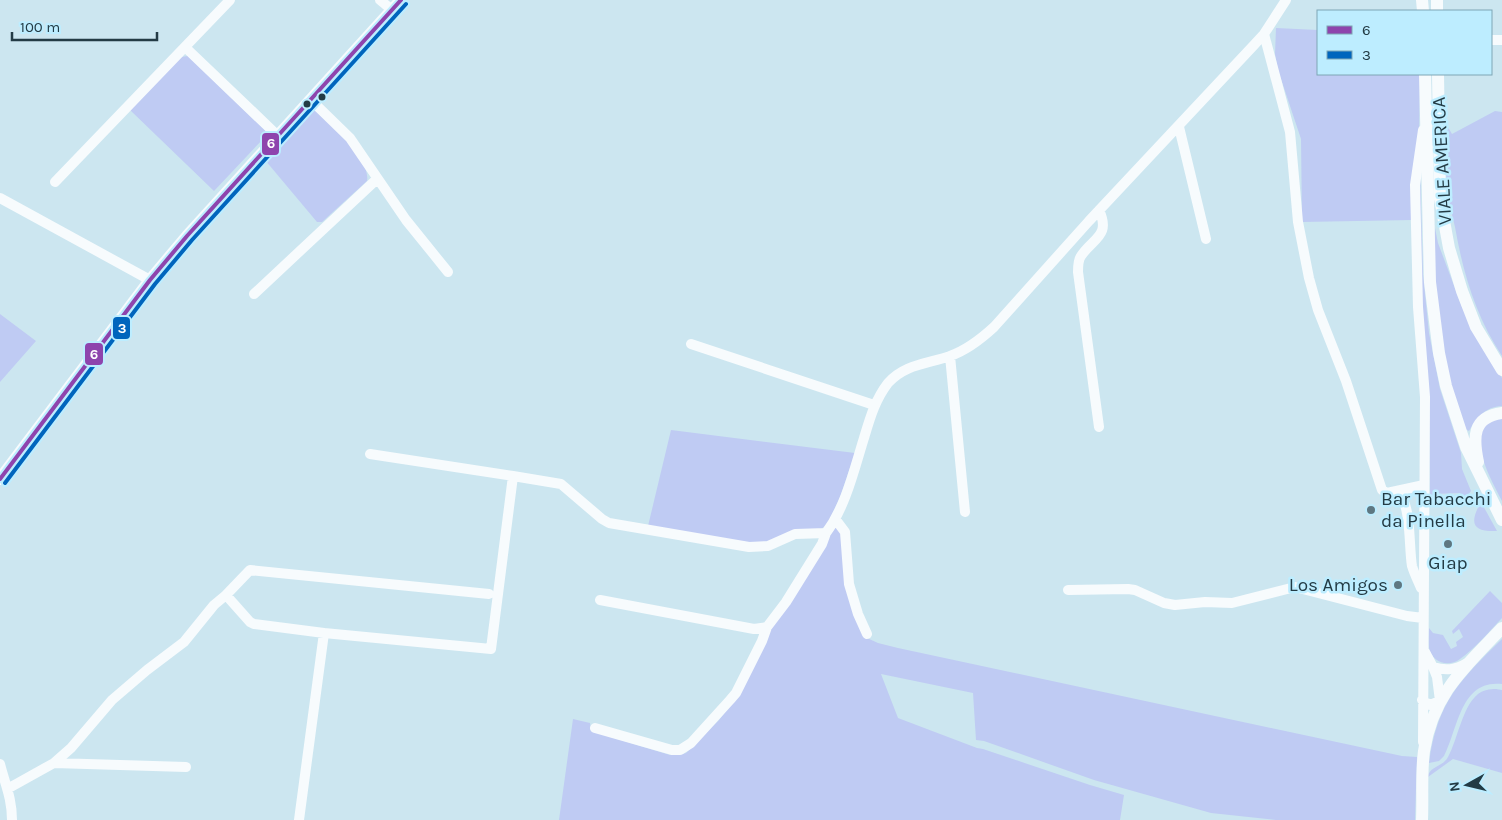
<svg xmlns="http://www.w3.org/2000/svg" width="1502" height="820" font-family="Karla,sans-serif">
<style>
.green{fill:#bfcbf3}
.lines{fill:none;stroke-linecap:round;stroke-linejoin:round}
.minor{stroke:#f7fbfd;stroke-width:10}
.major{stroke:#f7fbfd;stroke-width:12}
.bus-1-casing{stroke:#bdedff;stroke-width:8}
.bus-2-casing{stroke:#bdedff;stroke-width:8}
.bus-1{stroke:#8e44ad;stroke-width:4}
.bus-2{stroke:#0065bd;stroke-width:4}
.bus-dot{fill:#233b45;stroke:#bdedff;stroke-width:2}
.poi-dot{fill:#5e7781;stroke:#bdedff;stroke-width:2}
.labels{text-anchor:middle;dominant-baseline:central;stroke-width:5;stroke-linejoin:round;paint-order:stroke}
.street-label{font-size:19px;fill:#233b45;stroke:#bdedff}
.poi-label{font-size:19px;fill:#233b45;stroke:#bdedff;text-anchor:start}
.line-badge{stroke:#bdedff;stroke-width:2}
.badge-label{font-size:14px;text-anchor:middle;font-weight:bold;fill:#fff}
</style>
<rect width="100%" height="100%" fill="#cce6f0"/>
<path class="green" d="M1276 28 1318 30V74H1420L1419 134 1412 220 1302 222 1301 139 1278 70 1275 54Z
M188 56 266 131 264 138 214 191 130 110 181 57Z
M312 108C329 123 371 157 367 181L322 222H317L265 160Z
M1495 111 1502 112V356C1476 317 1463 273 1455 227 1452 214 1448 199 1447 186 1445 165 1446 144 1446 124L1452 134Z
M1420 171 1423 274 1429 333 1440 389 1461 453 1462 469 1471 491 1464 500 1460 493 1434 494 1432 500H1430L1429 389 1421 310 1417 188Z
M1435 228 1438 243 1462 307 1486 353 1502 378V406C1485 407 1477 417 1469 431L1465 429C1459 410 1452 390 1448 370 1439 328 1431 270 1435 228Z
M0 314 36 341 0 382Z
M1502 417V501C1492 481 1469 443 1487 423 1491 420 1497 419 1502 417Z
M671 430 855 453 840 497 827 525 821 529 756 544 648 526Z
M1481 502 1497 531C1472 532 1469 523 1481 502Z
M836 526 843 534 845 575 867 638 878 643 898 648 1402 756 1417 757 1415 820H1276L1211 813 1094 780 984 741 976 740 973 693 881 674 898 718 977 748 983 749 1090 785 1124 795 1120 820H559L573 719 590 723 591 731 670 755H679L686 753 719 720 737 697 773 625Z
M1490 591 1502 603V618C1489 632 1475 648 1460 659 1448 668 1432 662 1429 648 1428 642 1429 634 1429 628L1433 633 1443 635 1451 649 1457 646 1456 642 1463 637 1459 629 1453 634 1452 631Z
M1502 639V684C1460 679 1458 730 1444 756L1439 761 1429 763C1437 702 1460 680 1502 639Z
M1496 689 1502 690V773L1453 759 1428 777C1429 766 1443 767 1448 757 1458 739 1462 707 1478 694 1483 690 1490 689 1496 689Z"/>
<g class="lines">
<path class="minor" d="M380 0 392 10
M1264 34 1290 132 1298 222 1309 278 1318 310 1346 381 1382 490 1387 493 1424 485
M1491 40H1502
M186 48 278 136
M311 100 350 138 406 220 448 272
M1179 127 1206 239
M1423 130 1415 185 1418 307 1425 397 1423 742
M55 182 230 0
M0 198 150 280
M254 294 377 179
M691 344 874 405
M950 356 965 512
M1099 427 1078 272C1078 267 1078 260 1081 256 1093 238 1111 236 1099 210
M370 454 513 476
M1388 493C1394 494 1399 494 1402 499 1411 510 1409 550 1412 566 1414 573 1418 581 1421 588
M836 520 845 532 849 584 858 614 867 634
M1068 590 1128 589 1135 590 1164 603 1175 605 1205 602 1232 603 1295 587 1407 616 1423 618
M226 595 250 570 489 594
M600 600 754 629 767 627 786 602 822 544 826 533
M1425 652 1433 667C1446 671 1455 670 1467 663
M1422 700 1430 705 1440 701 1437 677 1433 667
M595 728 672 750H680L691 743 730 700 736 693 762 641 767 627
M54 763 186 767
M0 764C5 784 12 798 12 820
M9 788 54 763 71 748 112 700 147 670 184 642 214 605 226 595 250 622 254 624 324 633 491 649 513 476 561 484 602 519 609 523 749 547 768 546 795 534 826 533C846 506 854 470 864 438 870 418 875 400 888 383 905 364 927 364 950 356 967 350 981 339 994 327L1089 221 1254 45 1264 34 1286 0
M299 820 324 633"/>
<path class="major" d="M1422 0 1423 11
M1437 0V11
M1425 74 1430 282 1439 353 1446 386 1466 447 1502 520
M1438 74 1440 199 1449 248 1462 291 1476 327 1502 370
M1478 462C1473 438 1472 417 1502 413
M0 479 150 280 187 236 401 0
M1422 820C1423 798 1421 773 1424 751 1433 694 1464 668 1502 628"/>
<g class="bus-1-casing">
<path id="bus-1" d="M0 479 150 280 187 236 401 0"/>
</g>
<g class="bus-2-casing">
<path id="bus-2" d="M5 483 155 284 192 240 406 4"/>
</g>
<use href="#bus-1" class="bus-1"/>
<use href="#bus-2" class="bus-2"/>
</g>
<g class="bus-dot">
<circle cx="322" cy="97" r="4.5"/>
<circle cx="307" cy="104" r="4.5"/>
</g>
<g class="poi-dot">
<circle cx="1371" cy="510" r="5"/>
<circle cx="1448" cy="544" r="5"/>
<circle cx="1398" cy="585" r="5"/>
</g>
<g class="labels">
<g class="street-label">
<text transform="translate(1442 161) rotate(-93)">VIALE AMERICA</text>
</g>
<g class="poi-label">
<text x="1381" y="499">Bar Tabacchi<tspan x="1381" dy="22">da Pinella</tspan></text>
<text x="1448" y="563" text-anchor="middle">Giap</text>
<text x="1388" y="585" text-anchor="end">Los Amigos</text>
</g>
</g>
<g class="line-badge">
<rect x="261" y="132" width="19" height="24" rx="5" fill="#8e44ad"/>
<rect x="112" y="316" width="19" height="24" rx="5" fill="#0065bd"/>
<rect x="84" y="342" width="20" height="24" rx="5" fill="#8e44ad"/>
</g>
<g class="badge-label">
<text x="271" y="148">6</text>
<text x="122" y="333">3</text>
<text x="94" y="359">6</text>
</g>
<rect x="1317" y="10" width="175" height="65" fill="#bdedff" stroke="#7fa6b5"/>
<rect x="1327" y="26" width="25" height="8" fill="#8e44ad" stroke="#7fa6b5"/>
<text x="1362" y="35" font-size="15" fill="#233b45">6</text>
<rect x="1327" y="51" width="25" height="8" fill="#0065bd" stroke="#7fa6b5"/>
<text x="1362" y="60" font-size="15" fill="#233b45">3</text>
<g transform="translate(1467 785) rotate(262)" stroke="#bdedff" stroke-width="4" paint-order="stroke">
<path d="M0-4L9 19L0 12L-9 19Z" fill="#233b45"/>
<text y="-8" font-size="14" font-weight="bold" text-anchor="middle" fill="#233b45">N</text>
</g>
<path d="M12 32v8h145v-8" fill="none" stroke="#233b45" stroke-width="2.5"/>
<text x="20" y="32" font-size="15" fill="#233b45" stroke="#bdedff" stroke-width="4" paint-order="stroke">100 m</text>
</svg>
